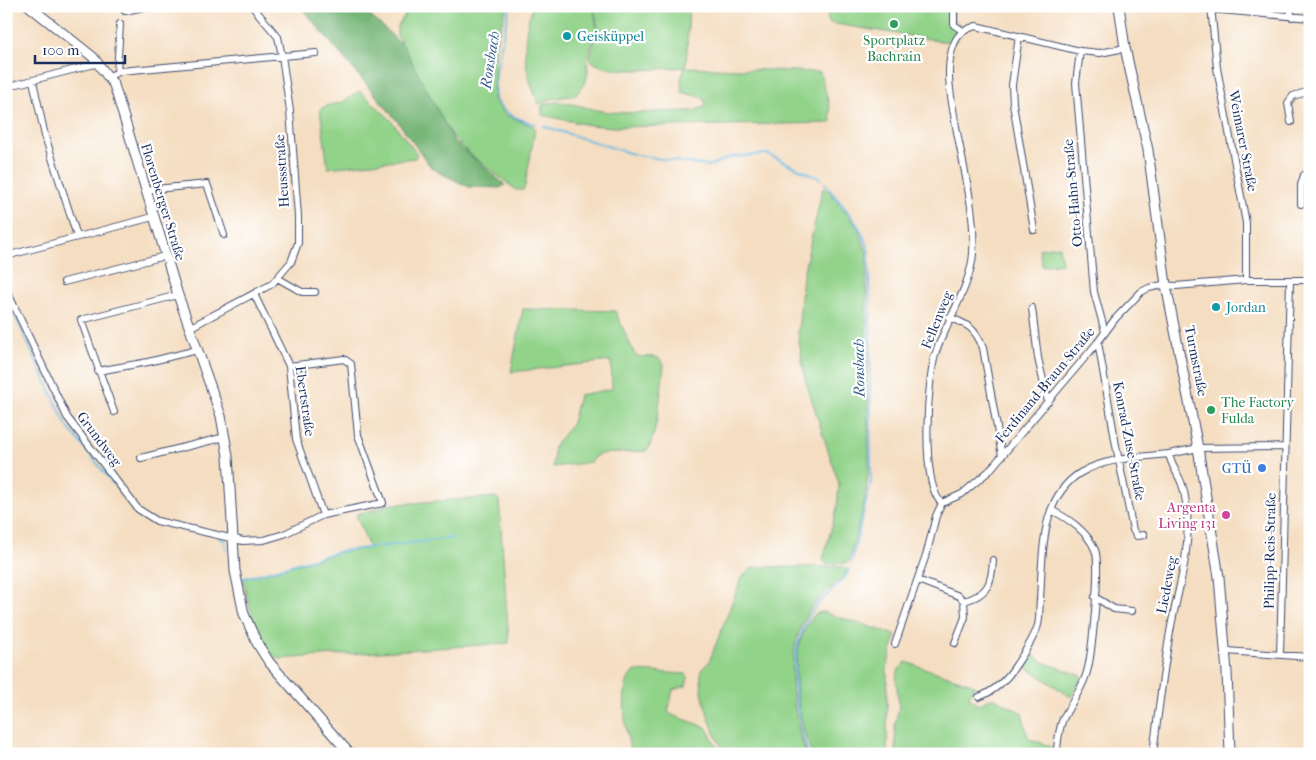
<svg xmlns="http://www.w3.org/2000/svg" width="1316" height="760" font-family="'IM FELL French Canon',serif">
<style>
.green{fill:#92d38a;stroke:#568174}
.forest{fill:#75b576;stroke:#48726a}
.lines{fill:none;stroke-linecap:round;stroke-linejoin:round}
.stream{stroke:#69bbe4;stroke-width:2}
.street-casing{stroke:#3c496d;stroke-width:8}
.secondary-casing{stroke:#3c496d;stroke-width:11}
.street{stroke:#fff;stroke-width:6}
.secondary{stroke:#fff;stroke-width:9}
.leisure-dot{fill:#2e9e5b;stroke:#fff;stroke-width:2}
.culture-dot{fill:#0f9aa8;stroke:#fff;stroke-width:2}
.shop-dot{fill:#3f7fe0;stroke:#fff;stroke-width:2}
.hotel-dot{fill:#d1479c;stroke:#fff;stroke-width:2}
.labels{text-anchor:middle;dominant-baseline:central;stroke-width:4.5;stroke-linejoin:round;paint-order:stroke}
.culture-label{font-size:14px;fill:#0d838f;stroke:#fff;text-anchor:start}
.leisure-label{font-size:14px;fill:#27864d;stroke:#fff}
.street-label{font-size:14px;fill:#1b2f5e;stroke:#fff}
.shop-label{font-size:14px;fill:#366cbe;stroke:#fff;text-anchor:end}
.hotel-label{font-size:14px;fill:#b23c85;stroke:#fff;text-anchor:end}
.water-label{font-size:15px;font-style:italic;fill:#36608d;stroke:#fff}
</style>
<rect width="100%" height="100%" fill="#fff"/>
<filter id="ink" filterUnits="userSpaceOnUse"><feTurbulence type="fractalNoise" baseFrequency=".02" numOctaves="2"/><feDisplacementMap in="SourceGraphic" scale="10" xChannelSelector="R" yChannelSelector="G"/><feConvolveMatrix kernelMatrix="1 2 1 2 8 2 1 2 1" color-interpolation-filters="sRGB"/></filter>
<filter id="wash" filterUnits="userSpaceOnUse"><feTurbulence type="fractalNoise" baseFrequency=".0096" numOctaves="4" result="noise"/><feDisplacementMap in="SourceGraphic" scale="20" xChannelSelector="R" yChannelSelector="G"/><feGaussianBlur stdDeviation="1.12" result="paint"/><feColorMatrix in="noise" values="0 0 0 0 0 0 0 0 0 0 0 0 0 0 0 0 0 1.4 0 .05"/><feComposite in="paint" operator="in"/></filter>
<g filter="url(#wash)">
<rect width="100%" height="100%" fill="#f4ddc0"/>
<path class="green" d="M411 6H507L496 42 493 100 506 115 533 126 535 129 525 186 523 190H516C492 170 463 153 447 128L397 35V27Z
M533 6H594L597 33 587 56 588 73 586 81 576 95 551 99 538 104C536 95 531 87 529 77 523 54 524 28 533 6Z
M595 6H689L686 67 820 72 830 108 831 123 614 127 589 125 542 115V105C560 97 583 108 602 111 628 115 666 111 693 111L704 107 706 104 703 98 682 92 681 79 685 67C663 68 602 77 589 58 596 37 602 30 593 9Z
M825 6H954L953 19 963 31 954 43 829 23Z
M360 91 390 119 417 154 415 158 328 168 320 109 329 105 343 102Z
M823 188 828 190 858 228 867 253 866 320 869 467 864 505 849 561 846 563 826 564 823 559 837 508 839 484 805 379 798 334 803 275Z
M1059 246 1062 263 1042 266 1039 249Z
M523 309 615 311 635 355C646 360 658 351 664 365 662 382 657 442 646 451L601 454 595 456 591 462 553 467 554 447 572 423 579 395 612 389 611 361 511 372Z
M495 497 499 500 509 643 278 659C259 650 247 598 243 579L341 552 369 548 356 514 383 508V505Z
M761 567H844L847 571 845 576C831 587 816 599 807 614 783 658 792 709 806 754H725C711 728 700 700 701 670L709 662 742 577 752 568Z
M823 612 896 635 887 667V754H812C796 715 784 647 816 613Z
M1029 652 1043 662 1082 676 1071 697 1023 665Z
M906 662 975 685 969 697 978 705 991 698H995L1022 713 1028 738 1070 754H896L895 725 899 707 896 678 899 669Z
M636 671 686 674 688 677 686 686 673 690 668 712 672 715 706 727 721 754H631C627 737 616 680 636 671Z"/>
<path class="forest" d="M300 6H358L381 25 404 47 454 141 505 185 500 188 469 187 438 172 430 166 398 122Z"/>
<g class="lines">
<path class="stream" d="M510 6C506 23 490 88 496 101 504 115 521 120 535 124
M543 126 636 155 708 166 732 157 767 154 821 179
M825 183C841 206 864 225 869 253L871 482 851 563
M11 307 67 426 141 518 156 524
M219 538 225 541 226 550
M241 579 341 551 453 538
M808 754C794 706 783 649 816 606 825 594 844 584 849 569"/>
</g>
</g>
<g filter="url(#ink)">
<g class="lines">
<g class="street-casing">
<path id="street" d="M124 6 125 11 148 6
M954 6V25L963 31
M1211 6 1217 68 1246 223V280
M1289 6 1292 17
M1210 9 1310 18
M1019 36 1012 85 1013 104 1034 230
M1080 51 1076 83 1094 292 1105 332
M117 72 120 24
M109 76 121 71 316 53
M33 81 45 136 77 236
M6 87 99 63
M1291 122 1288 103 1293 96 1310 91
M145 190 207 184 224 235
M1301 204V185L1304 175 1310 172
M6 256 153 217
M279 279 302 292H315
M64 282 165 256
M6 289 67 417 138 509 157 521 243 541 264 540 284 534 323 515 383 503 358 435 351 364 344 359 289 366
M254 294 289 366 296 439 323 515
M1032 308 1038 358 1048 402
M949 317C969 325 975 328 983 348L1002 456
M189 328 272 284 291 262 298 243V216L290 111 282 56 278 37 252 6
M1098 342 1117 451 1133 530 1137 536 1144 535
M98 371 148 362 197 350
M114 412 81 320 178 295
M141 458 225 437
M942 503C920 486 927 378 936 352 947 320 971 286 973 253 976 208 961 160 954 115 950 92 945 66 954 44 958 33 966 29 976 26L1080 51 1100 53 1125 48
M942 503 962 494 989 471 1098 342 1115 319 1141 292 1149 288 1162 285 1176 286 1246 280H1310
M1051 510C1068 518 1088 532 1095 550 1101 563 1092 659 1086 675 1081 691 1070 704 1063 719 1059 728 1058 739 1057 749
M918 580 959 596 964 601C987 595 992 584 993 560
M1095 597 1114 609 1132 611
M955 643 965 617 964 601
M895 644 927 552 936 516 942 503
M1226 651 1310 657
M1280 655 1290 280
M979 697C995 691 1007 679 1016 665 1024 653 1034 639 1038 625 1040 617 1039 607 1040 599 1043 556 1039 499 1080 473 1105 458 1140 457 1169 454
M1153 754C1158 713 1163 673 1170 632 1177 592 1191 553 1187 512 1186 502 1185 491 1181 482 1177 472 1171 465 1169 454L1198 448 1285 447"/>
</g>
<g class="secondary-casing">
<path id="secondary" d="M29 6 93 57 114 85 178 295 221 416 228 456 235 571 244 614 257 643 269 662 350 754
M1119 6 1125 48 1148 150 1166 285 1198 448 1219 577 1227 672 1230 754"/>
</g>
<use href="#street" class="street"/>
<use href="#secondary" class="secondary"/>
</g>
</g>
<g class="leisure-dot">
<circle cx="894" cy="24" r="5"/>
<circle cx="1211" cy="410" r="5"/>
</g>
<g class="culture-dot">
<circle cx="567" cy="36" r="5"/>
<circle cx="1216" cy="307" r="5"/>
</g>
<circle class="shop-dot" cx="1262" cy="468" r="5"/>
<circle class="hotel-dot" cx="1226" cy="515" r="5"/>
<g class="labels">
<g class="culture-label">
<text x="577" y="36">Geisküppel</text>
<text x="1226" y="307">Jordan</text>
</g>
<g class="leisure-label">
<text x="894" y="40">Sportplatz<tspan x="894" dy="16">Bachrain</tspan></text>
<text x="1221" y="402" text-anchor="start">The Factory<tspan x="1221" dy="16">Fulda</tspan></text>
</g>
<g class="street-label">
<text transform="translate(1243 141) rotate(79)">Weimarer Straße</text>
<text transform="translate(282 171) rotate(-94)">Heussstraße</text>
<text transform="translate(1073 193) rotate(-95)">Otto-Hahn-Straße</text>
<text transform="translate(163 202) rotate(73)">Florenberger Straße</text>
<text transform="translate(937 320) rotate(-68)">Fellenweg</text>
<text transform="translate(1196 361) rotate(79)">Turmstraße</text>
<text transform="translate(1045 385) rotate(-50)">Ferdinand-Braun-Straße</text>
<text transform="translate(305 401) rotate(82)">Ebertstraße</text>
<text transform="translate(99 439) rotate(53)">Grundweg</text>
<text transform="translate(1129 441) rotate(79)">Konrad-Zuse-Straße</text>
<text transform="translate(1270 551) rotate(-89)">Philipp-Reis-Straße</text>
<text transform="translate(1167 585) rotate(-79)">Liedeweg</text>
</g>
<g class="shop-label">
<text x="1252" y="468">GTÜ</text>
</g>
<g class="hotel-label">
<text x="1216" y="507">Argenta<tspan x="1216" dy="16">Living 131</tspan></text>
</g>
<g class="water-label">
<text transform="translate(490 60) rotate(-81)">Ronsbach</text>
<text transform="translate(859 368) rotate(-91)">Ronsbach</text>
</g>
</g>
<rect width="1316" height="760" fill="none" stroke="#fff" stroke-width="25"/>
<path d="M35 55v8h90v-8" fill="none" stroke="#1b2f5e" stroke-width="2.5"/>
<text x="42" y="55" font-size="15" fill="#1b2f5e" stroke="#ffffff" stroke-width="4" paint-order="stroke">100 m</text>
</svg>
